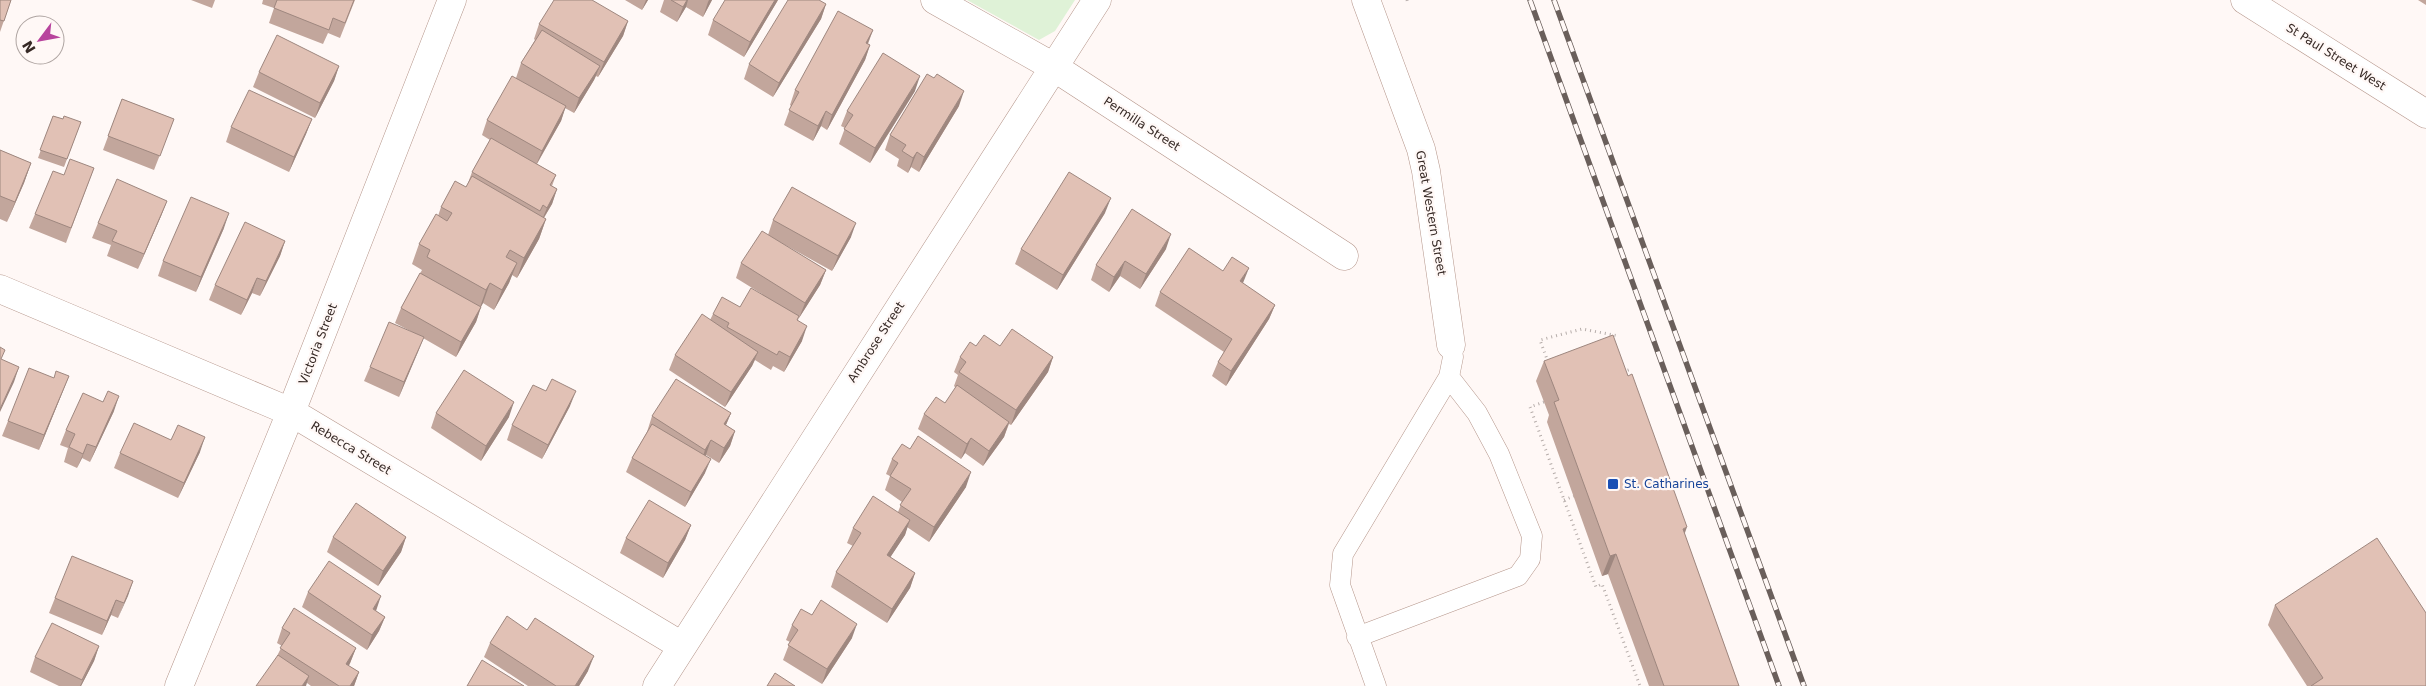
<svg xmlns="http://www.w3.org/2000/svg" width="2426" height="686" font-family="'DejaVu Sans',sans-serif">
<style>
.green{fill:#dff2d7}
.lines{fill:none;stroke-linecap:round;stroke-linejoin:round}
.lane-casing{stroke:#b5968b;stroke-width:21}
.street-casing{stroke:#b5968b;stroke-width:29}
.secondary-casing{stroke:#b5968b;stroke-width:29}
.path{stroke:#b6adaa;stroke-width:3;stroke-dasharray:1 4;stroke-linecap:butt}
.lane{stroke:#fff;stroke-width:20}
.street{stroke:#fff;stroke-width:28}
.secondary{stroke:#fff;stroke-width:28}
.rail-casing{stroke:#6a5f5b;stroke-width:5.5}
.rail{stroke:#fff8f6;stroke-width:4;stroke-dasharray:11;stroke-linecap:butt}
.wall{fill:#c2a69c}
.shaded-wall{fill:#9e877f}
.building{fill:#e1c1b5;stroke:#9e877f}
.transit-dot{fill:#1a4fb4;stroke:#fff8f6;stroke-width:2}
.labels{text-anchor:middle;dominant-baseline:central;stroke-width:4.5;stroke-linejoin:round;paint-order:stroke}
.street-label{font-size:12px;fill:#362925;stroke:#fff8f6}
.transit-label{font-size:12px;fill:#164399;stroke:#fff8f6;text-anchor:start}
</style>
<rect width="100%" height="100%" fill="#fff8f6"/>
<path class="green" d="M967 0H1075L1055 31 1039 40Z"/>
<g class="lines">
<g class="lane-casing">
<path id="lane" d="M1357 637 1518 576 1530 559 1532 536 1499 454 1477 413 1449 377
M1376 686 1340 585 1343 554 1449 377 1453 357 1451 345"/>
</g>
<g class="street-casing">
<path id="street" d="M935 0 1052 66 1344 256
M1366 0 1421 149 1426 171 1451 345
M0 289 291 412 682 646
M179 686 291 412 452 0
M657 686 1097 0"/>
</g>
<g class="secondary-casing">
<path id="secondary" d="M2245 0 2426 114"/>
</g>
<path class="path" d="M1407 0 1408 4
M1548 362 1540 340 1582 329 1619 336
M1623 372 1631 369
M1544 402 1530 407 1596 587 1602 584 1640 686
M1564 500 1574 496"/>
<use href="#lane" class="lane"/>
<use href="#street" class="street"/>
<use href="#secondary" class="secondary"/>
<g class="rail-casing">
<path id="rail" d="M1530 0 1779 686
M1554 0 1804 686"/>
</g>
<use href="#rail" class="rail"/>
</g>
<path class="wall" d="M0 0H11L0 32Z
M191 0H215L212 8Z
M263 0H355L340 38 328 33 323 44 269 23 274 8 262 4Z
M625 0H648L642 10Z
M664 0H712L703 17 686 7 677 22 660 12Z
M778 0 744 57 708 35 713 20Z
M2418 0H2426V5Z
M826 4 821 19 773 97 744 79 749 64Z
M628 21 623 36 598 77 596 76 594 80 574 113 565 108 561 121 537 164 556 175 552 186 557 189 552 204 544 218 546 219 539 239 517 278 512 275 509 283 494 310 483 303 481 307 476 322 456 357 423 338 399 397 364 381 370 367 414 333 395 323 401 308 422 270 412 264 419 244 438 216 441 207 466 187 468 183 472 172 490 140 482 135 487 120 516 78 521 63 535 40 534 39 539 24Z
M873 30 868 44 870 45 865 60 827 130 821 126 813 141 784 125 791 106 790 105 795 90Z
M339 66 334 81 315 118 253 87 259 72Z
M915 91 870 163 839 144 845 128 841 126 847 111Z
M122 99 174 119 154 170 103 150Z
M959 106 919 172 911 167 908 173 897 166 899 159 885 150 890 135Z
M53 116 63 119 81 122 64 167 38 158Z
M312 119 306 134 289 172 226 142 231 127Z
M0 150 31 163 24 183 7 222 0 219Z
M94 168 66 243 29 228 35 214 64 175Z
M167 201 161 216 138 269 107 256 111 245 92 238 98 223Z
M1105 213 1057 290 1015 264 1021 249Z
M773 220 851 237 832 271 778 241 826 270 820 285 799 318V317L798 320 802 341 784 372 773 366 771 370 755 360 752 366 725 407 669 370 675 355 710 320 713 314 740 307 762 294 736 278 741 263 768 235Z
M224 228 196 292 158 276 163 261Z
M285 241 280 256 260 296 252 293 241 315 209 300 215 285Z
M1166 249 1140 289 1120 276 1109 292 1091 280 1096 265Z
M1223 271 1275 305 1269 319 1226 386 1212 376 1218 362 1224 352 1155 306 1160 292Z
M976 346H1000L1053 357 1048 372 1011 425 1009 424 1004 437 983 466 965 453 961 459 918 429 924 414 945 403 956 388 954 386 958 375 954 372 960 357Z
M1544 361 1685 535 1739 686H1649L1608 574 1602 576 1547 422 1549 415 1536 381Z
M69 376 39 450 2 436 8 421 54 378Z
M570 406 542 459 507 440 512 425Z
M114 411 90 462 82 458 77 468 64 462 68 448 60 445 66 430Z
M436 413 509 417 481 461 431 428Z
M731 413 726 425 735 431 730 446 719 463 706 455 705 473 685 507 626 472 632 458 647 432 652 416Z
M171 440 200 452 178 498 114 468 120 453Z
M892 459 966 487 929 542 907 527 905 535 890 557 915 573 910 588 887 623 831 587 836 572 853 546 847 543 853 528 898 512 902 502 885 490 890 476 886 474Z
M691 525 685 540 663 578 620 553 626 538Z
M333 537H406L401 552 378 586 327 552Z
M133 581 118 618 111 615 102 635 49 613 55 598Z
M308 592 376 611 385 617 379 631 367 650 302 607Z
M2275 605 2426 686H2307L2268 625Z
M812 615 852 638 822 684 783 660 790 642 786 640 792 625Z
M282 628 356 648 349 666 359 672 354 686H311L307 683 277 656 282 646 277 643Z
M490 643 588 671 579 686H528L484 657Z
M99 646 94 661 81 686H59L30 672 35 657Z"/>
<path class="shaded-wall" d="M646 0H648L642 10Z
M687 0H688L686 7 677 22 683 7Z
M709 0H712L703 17 708 2Z
M775 0H778L744 57 750 42Z
M826 4 821 19 773 97 779 83Z
M628 21 623 36 598 77 604 62Z
M873 30 867 45 866 43Z
M870 45 865 60 827 130 832 115Z
M339 66 334 81 315 118 320 103Z
M600 66 594 80 574 113 579 98Z
M920 76 915 91 870 163 875 148Z
M964 91 959 106 919 172 924 157Z
M566 106 561 121 536 165 542 151Z
M826 111 821 126 813 141 818 126Z
M312 119 306 134 289 172 294 157Z
M917 152 911 167 908 173 913 158Z
M31 163 24 183 7 222 15 202Z
M557 189 552 204 541 222 547 208Z
M1111 198 1105 213 1057 290 1063 275Z
M167 201 161 216 138 269 144 254Z
M229 213 224 228 196 292 201 277Z
M546 219 539 239 517 278 524 258Z
M856 223 851 237 832 271 838 256Z
M1171 234 1166 249 1140 289 1146 274Z
M285 241 280 256 260 296 266 281Z
M1125 261 1120 276 1109 292 1114 277Z
M517 263 509 283 494 310 502 290Z
M1249 268 1243 283 1234 296 1240 281Z
M826 270 820 285 799 318 805 303Z
M257 278 252 293 241 315 247 300Z
M490 283 483 303 479 310 486 290Z
M1275 305 1269 319 1226 386 1231 371Z
M481 307 476 322 456 357 461 342Z
M807 326 802 341 784 372 790 357Z
M424 337 418 352 399 397 404 382Z
M758 352 752 366 725 407 731 392Z
M1053 357 1048 372 1011 425 1016 410Z
M19 367 14 382 0 412V409Z
M69 376 63 391 39 450 44 435Z
M576 391 570 406 542 459 548 445Z
M119 396 114 411 90 462 96 447Z
M514 402 509 417 481 461 486 446Z
M731 413 725 427 724 424Z
M1009 422 1004 437 983 466 989 451Z
M735 431 730 446 719 463 724 448Z
M205 437 200 452 178 498 184 483Z
M971 438 965 453 961 459 967 444Z
M711 440 706 455 700 465 705 450Z
M87 444 82 458 77 468 83 454Z
M711 459 705 473 685 507 691 492Z
M971 472 966 487 929 542 934 527Z
M910 520 905 535 882 570 887 555Z
M691 525 685 540 663 578 668 563Z
M1687 527 1680 547 1683 529Z
M406 537 401 552 378 586 383 571Z
M1616 554 1608 574 1602 576 1610 556Z
M915 573 910 588 887 623 892 609Z
M133 581 128 596 118 618 124 603Z
M381 596 376 611 373 609Z
M116 600 111 615 102 635 107 621Z
M385 617 379 631 367 650 372 635Z
M857 624 852 638 822 684 827 669Z
M99 646 94 661 81 686H80Z
M356 648 350 663 340 679 346 664Z
M594 656 588 671 579 686H575Z
M359 672 354 686H350Z
M309 676 306 686H302Z"/>
<path class="building" d="M0 0H11L4 21 0 20Z
M277 0H354L345 23 333 18 329 30 274 8Z
M554 0H592L628 21 604 62 539 24Z
M671 0H687L683 7Z
M725 0H775L750 42 713 20Z
M788 0H819L826 4 779 83 749 64Z
M838 11 873 30 866 43 870 45 832 115 826 111 818 126 789 110 799 92 795 90Z
M542 30 600 66 579 98 521 63Z
M277 35 339 66 320 103 259 72Z
M883 53 920 76 875 148 844 129 853 115 847 111Z
M927 74 934 78 937 74 964 91 924 157 917 152 913 158 902 151 906 145 890 135Z
M512 76 566 106 542 151 487 120Z
M249 90 312 119 294 157 231 127Z
M122 99 174 119 160 156 108 136Z
M53 116 63 119 64 116 81 122 67 159 40 150Z
M491 138 556 175 550 185 557 189 547 208 543 205 540 211 472 172Z
M0 150 31 163 15 202 0 196Z
M70 159 94 168 71 228 35 214 53 171 64 175Z
M1069 172 1111 198 1063 275 1021 249Z
M472 176 546 219 524 258 510 250 506 257 517 263 502 290 490 283 486 290 427 257 430 250 419 244 436 214 447 221 452 213 441 207 455 181 466 187Z
M117 179 167 201 144 254 112 241 117 231 98 223Z
M792 187 856 223 838 256 773 220Z
M191 197 229 213 201 277 163 261Z
M1132 209 1171 234 1146 274 1125 261 1114 277 1096 265Z
M245 222 285 241 266 281 257 278 247 300 215 285Z
M762 231 826 270 805 303 741 263Z
M1189 248 1223 271 1232 257 1249 268 1240 281 1275 305 1231 371 1218 362 1232 339 1160 292Z
M420 273 481 307 461 342 401 308Z
M751 288 799 316 797 320 807 326 790 357 779 351 777 355 727 327 729 323 713 314 722 297 740 307Z
M702 314 758 352 731 392 675 355Z
M389 322 424 337 404 382 370 367Z
M1012 329 1053 357 1016 410 959 372 966 362 960 357 970 342 976 346 984 335 1000 346Z
M1613 335 1628 376 1632 374 1659 449 1687 527 1683 529 1739 686H1664L1616 554 1610 556 1554 402 1559 400 1544 361Z
M0 347 5 350 1 359 19 367 0 409Z
M29 368 54 378 56 371 69 376 44 435 8 421Z
M464 370 514 402 486 446 436 413Z
M552 379 576 391 548 445 512 425 533 385 546 391Z
M676 379 731 413 724 424 735 431 724 448 711 440 705 450 652 416Z
M957 385 1009 422 989 451 971 438 967 444 924 414 936 397 945 403Z
M108 391 119 396 96 447 87 444 83 454 69 447 75 434 66 430 83 393 103 402Z
M134 423 171 440 178 425 205 437 184 483 120 453Z
M652 424 711 459 691 492 632 458Z
M918 436 971 472 934 527 900 505 911 489 890 476 898 463 892 459 902 444 910 449Z
M873 496 910 520 887 555 915 573 892 609 836 572 861 533 853 528Z
M649 500 691 525 668 563 626 538Z
M356 503 406 537 383 571 333 537Z
M2377 538 2426 613V686H2311L2323 678 2275 605Z
M72 556 133 581 124 603 116 600 107 621 55 598Z
M329 561 381 596 373 609 385 617 372 635 308 592Z
M821 600 857 624 827 669 788 645 798 630 792 625 801 609 812 615Z
M294 608 356 648 346 664 359 672 350 686H339L280 648 290 633 282 628Z
M507 616 527 630 535 618 594 656 575 686H556L490 643Z
M52 623 99 646 82 680 35 657Z
M278 655 309 676 302 686H256Z
M482 660 524 686H467Z
M775 673 795 686H767Z"/>
<rect class="transit-dot" x="1607" y="478" width="12" height="12" rx="2.5"/>
<g class="labels">
<g class="street-label">
<text transform="translate(2336 57) rotate(32)">St Paul Street West</text>
<text transform="translate(1142 124) rotate(33)">Permilla Street</text>
<text transform="translate(1431 213) rotate(80)">Great Western Street</text>
<text transform="translate(876 342) rotate(-57)">Ambrose Street</text>
<text transform="translate(318 344) rotate(-69)">Victoria Street</text>
<text transform="translate(351 448) rotate(31)">Rebecca Street</text>
</g>
<g class="transit-label">
<text x="1624" y="484">St. Catharines</text>
</g>
</g>
<g transform="translate(40 40) rotate(238)"><circle r="24" fill="#fff8f6" stroke="#afa5a2"/>
<path d="M0-4L9 19L0 12L-9 19Z" fill="#b8449d"/>
<text y="-8" font-size="14" font-weight="bold" text-anchor="middle" fill="#362925">N</text>
</g>
</svg>
